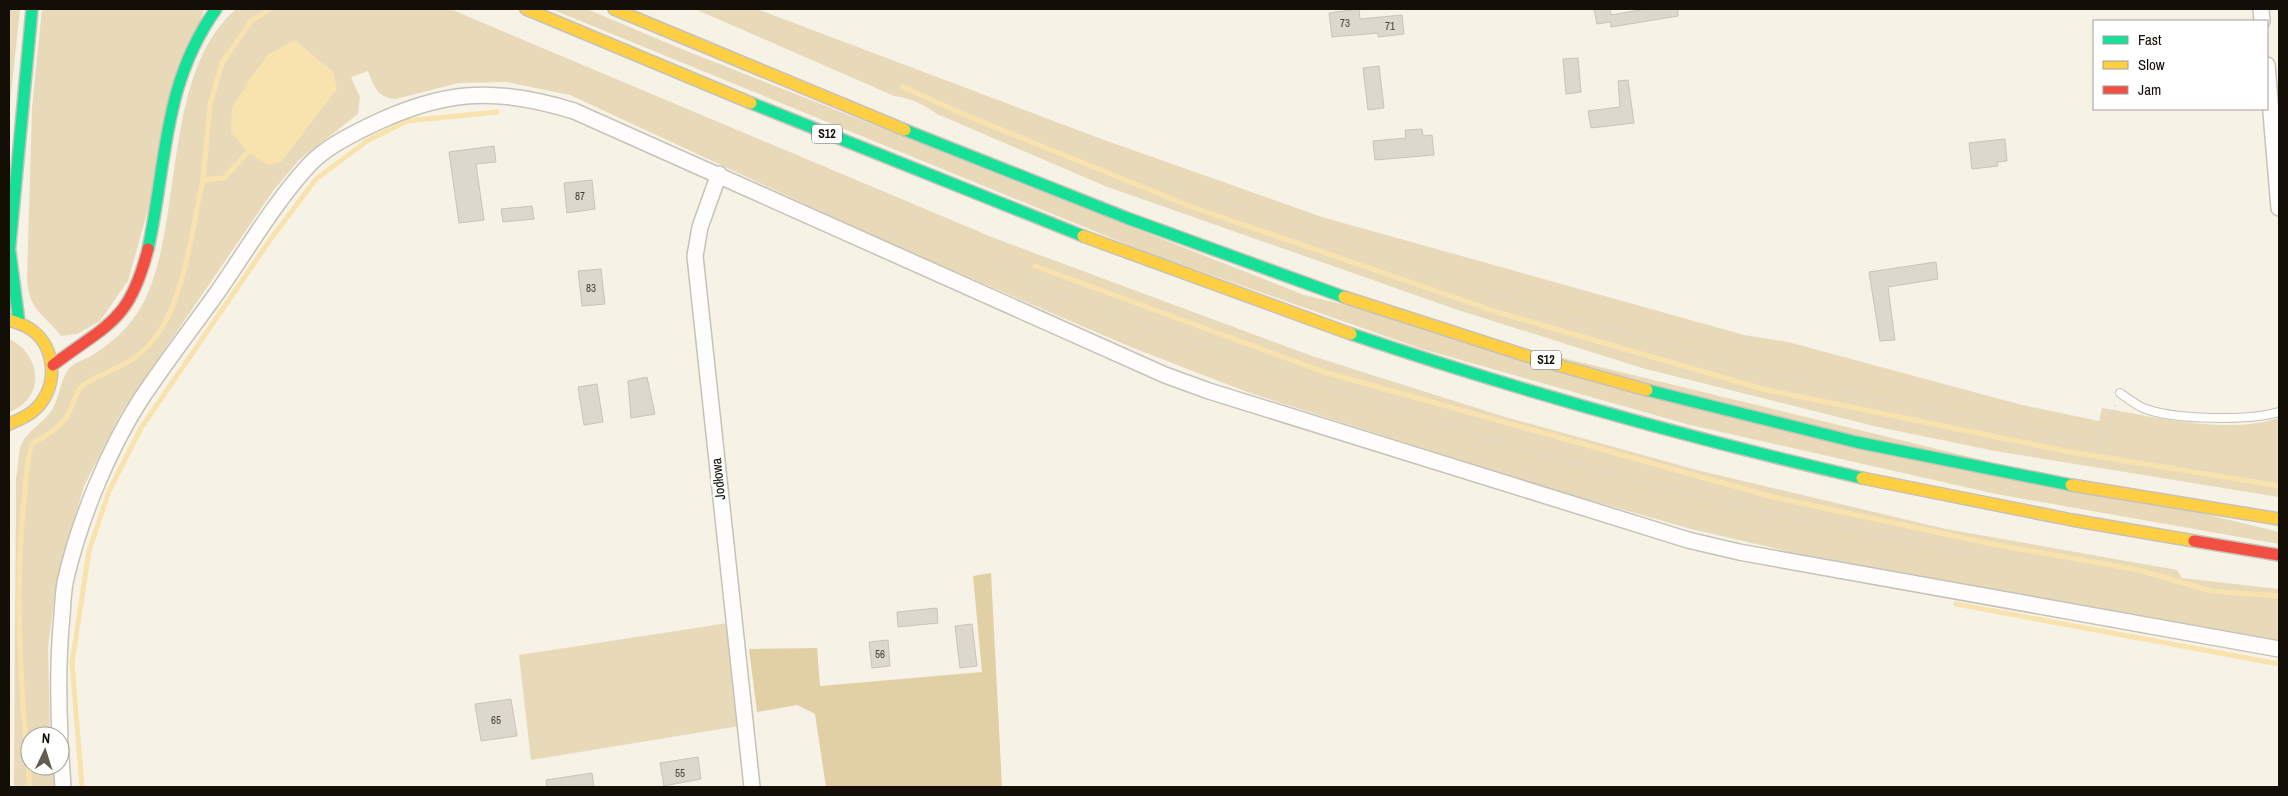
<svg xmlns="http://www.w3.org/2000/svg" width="2288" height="796" font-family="'Archivo Narrow',sans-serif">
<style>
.green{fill:#e8dab8}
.forest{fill:#e1d0a6}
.water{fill:#f8e3af}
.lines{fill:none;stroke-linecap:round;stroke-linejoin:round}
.stream{stroke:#f8e3af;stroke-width:5}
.building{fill:#dcd8cd;stroke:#c8c4b9}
.lane-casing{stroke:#c6c2b7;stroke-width:10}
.street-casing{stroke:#c6c2b7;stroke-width:18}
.fast-casing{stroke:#c6c2b7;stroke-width:14}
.slow-casing{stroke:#c6c2b7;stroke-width:14}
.jam-casing{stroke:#c6c2b7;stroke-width:14}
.path{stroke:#d9d8d4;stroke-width:3;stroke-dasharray:1 4;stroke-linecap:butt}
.lane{stroke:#fefdfb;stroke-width:8}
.street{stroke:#fefdfb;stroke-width:15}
.fast{stroke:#16e098;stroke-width:11}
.slow{stroke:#ffcf43;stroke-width:11}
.jam{stroke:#f24e42;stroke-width:11}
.labels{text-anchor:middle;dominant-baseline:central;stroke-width:5;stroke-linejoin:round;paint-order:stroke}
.number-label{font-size:11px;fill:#454138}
.shield{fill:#fff;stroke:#5a5751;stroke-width:1}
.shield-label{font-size:12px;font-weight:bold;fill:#130f06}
.street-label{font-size:14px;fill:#130f06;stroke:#fff}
</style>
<rect width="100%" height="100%" fill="#f7f2e6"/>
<path class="green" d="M9 9H20L9 113Z
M42 9H204L128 281 100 321 77 334 61 336C42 312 30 312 27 279L32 108Z
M236 9H450L994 238 1312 356 1502 416 1697 470 1946 529 2177 570 2182 578 2279 589V641L1791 552 1691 529 1544 487 1250 393 1133 348 889 243 570 95 507 82 458 83 396 99C377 98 374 86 368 71L351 77 360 97 358 114 299 160 273 191 121 413 84 486 57 579 48 648 50 736H30V766H53L55 787H14L16 478C18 469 18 458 20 448 25 431 45 423 53 408 61 394 60 375 74 364 79 361 86 359 91 356 117 340 136 321 148 293 183 211 164 71 236 9Z
M551 9H587L679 48 1304 295 2279 532V544L1996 494 1690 425 1422 349 1143 251Z
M695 9H757L1096 137 1322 217 1744 335 1788 342 2022 405 2099 421 2102 408C2156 417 2226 435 2279 418V497L1995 451 1878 427 1642 368 1458 310 1105 186 937 114C923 104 911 98 894 96Z
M9 339C42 354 46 399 9 412Z
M728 623 739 726 531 760 519 655Z"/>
<path class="forest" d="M991 573 1002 787H826L815 714 797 705 757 712 749 649 817 648 820 686 982 672 973 576Z"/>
<path class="water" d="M295 40 333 72 337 89 281 162 268 165 248 152 231 132 232 108 251 77 269 54Z"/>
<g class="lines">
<path class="stream" d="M903 87 970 117 1192 207 1500 313 1763 389 2065 451 2279 486
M203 180 210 105 222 63 251 21 270 9
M1035 266 1324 372 1773 497 1992 544 2139 570 2211 591 2279 596
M1956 604 2279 664
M30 787C21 693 14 596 24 501 26 483 26 462 32 444 44 437 56 430 65 419 71 412 76 390 82 386 98 374 119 369 136 357 184 322 190 235 203 180L224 178 248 152
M82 787 72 663 89 551 109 491 141 428 270 240 316 179 367 141 407 121 497 112"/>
</g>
<path class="building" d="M1359 9 1360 19 1402 15 1404 34 1378 37V33L1332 37 1329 13Z
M1594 9H1610L1611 15 1646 9H1678V16L1611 27V22L1597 24Z
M1578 58 1581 92 1566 94 1563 59Z
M1379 66 1384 108 1368 110 1363 68Z
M1628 80 1634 123 1591 128 1588 111 1620 107 1618 81Z
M1422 129 1423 136 1432 135 1434 155 1375 160 1373 141 1406 138 1405 130Z
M2005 139 2007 161 1997 162 1998 166 1972 169 1969 143Z
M494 146 496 162 476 164 484 220 459 223 449 152Z
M592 180 595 209 567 213 564 183Z
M532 206 534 219 503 222 501 209Z
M1936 262 1938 279 1888 287 1895 340 1880 341 1869 272Z
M601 269 605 304 582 306 578 271Z
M647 377 655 414 631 418 628 381Z
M597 384 603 422 584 425 578 387Z
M937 608 938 623 898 627 897 612Z
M972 624 977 666 960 668 955 626Z
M888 640 890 666 872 668 869 642Z
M511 699 517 736 481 741 475 704Z
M698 757 701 779 664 786 660 763Z
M592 773 594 787H547L546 780Z"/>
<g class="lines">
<g class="lane-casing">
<path id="lane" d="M2120 393C2127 398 2135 404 2143 408 2173 420 2249 421 2279 412"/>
</g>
<g class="street-casing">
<path id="street" d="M2261 9 2262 21
M2267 65 2279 208
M719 174 700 227 695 256 752 787
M60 736C58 695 58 656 62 615 63 603 63 590 66 578 80 519 108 450 141 399 165 363 192 328 217 293 247 250 274 203 309 165 325 148 347 137 367 127 442 90 494 86 574 111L1165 375 1209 391 1688 540 1739 552 2279 649
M60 742 63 787"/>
</g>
<g class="fast-casing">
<path id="fast" d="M751 103 1083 236
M905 130 1127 218 1344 297
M148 249C167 163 162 85 216 9
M10 252 19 322
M9 255 32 9
M1351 334C1520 391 1689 438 1862 478
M1647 390 1856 442 2071 485"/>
</g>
<g class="slow-casing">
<path id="slow" d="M526 9 751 103
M614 9 905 130
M1083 236 1351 334
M1344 297 1543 361 1647 390
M9 320C15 322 22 324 27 327 54 342 59 379 41 403 33 414 21 419 9 424
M1862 478 2072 520 2194 541
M2071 485 2279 519"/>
</g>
<g class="jam-casing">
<path id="jam" d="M53 365C108 323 129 323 148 249
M2194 541 2279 555"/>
</g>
<path class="path" d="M1040 129 1197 192 1528 305 1787 379 2102 444 2116 403
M988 261 1052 290 1310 382 1557 459 1696 496 1906 541 2016 561"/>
<use href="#lane" class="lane"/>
<use href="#street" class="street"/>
<use href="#fast" class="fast"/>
<use href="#slow" class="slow"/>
<use href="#jam" class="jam"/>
</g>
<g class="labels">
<g class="number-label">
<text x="1345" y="23">73</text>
<text x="1390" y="26">71</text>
<text x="580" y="196">87</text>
<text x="591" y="288">83</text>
<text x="880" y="654">56</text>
<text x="496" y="720">65</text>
<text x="680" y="773">55</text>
</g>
<g class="shield">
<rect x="812" y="124.5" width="30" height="19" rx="4"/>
<rect x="1531" y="350.5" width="30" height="19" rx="4"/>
</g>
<g class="shield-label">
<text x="827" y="134">S12</text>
<text x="1546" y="360">S12</text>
</g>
<g class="street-label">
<text transform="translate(718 479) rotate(-96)">Jodłowa</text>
</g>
</g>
<rect width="2288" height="796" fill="none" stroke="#130f06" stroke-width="20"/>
<rect x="2093" y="20" width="175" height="90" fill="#ffffff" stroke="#a19f9b"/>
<rect x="2103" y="36" width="25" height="8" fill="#16e098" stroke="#a19f9b"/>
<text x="2138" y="45" font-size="15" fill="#130f06">Fast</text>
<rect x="2103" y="61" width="25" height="8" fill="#ffcf43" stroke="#a19f9b"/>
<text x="2138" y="70" font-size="15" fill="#130f06">Slow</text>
<rect x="2103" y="86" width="25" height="8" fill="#f24e42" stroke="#a19f9b"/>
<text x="2138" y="95" font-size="15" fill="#130f06">Jam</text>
<g transform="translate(45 751) rotate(4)"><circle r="24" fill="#ffffff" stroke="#a19f9b"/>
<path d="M0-4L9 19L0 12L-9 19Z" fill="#635e54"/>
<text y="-8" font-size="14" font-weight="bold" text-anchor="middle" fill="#130f06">N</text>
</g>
</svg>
